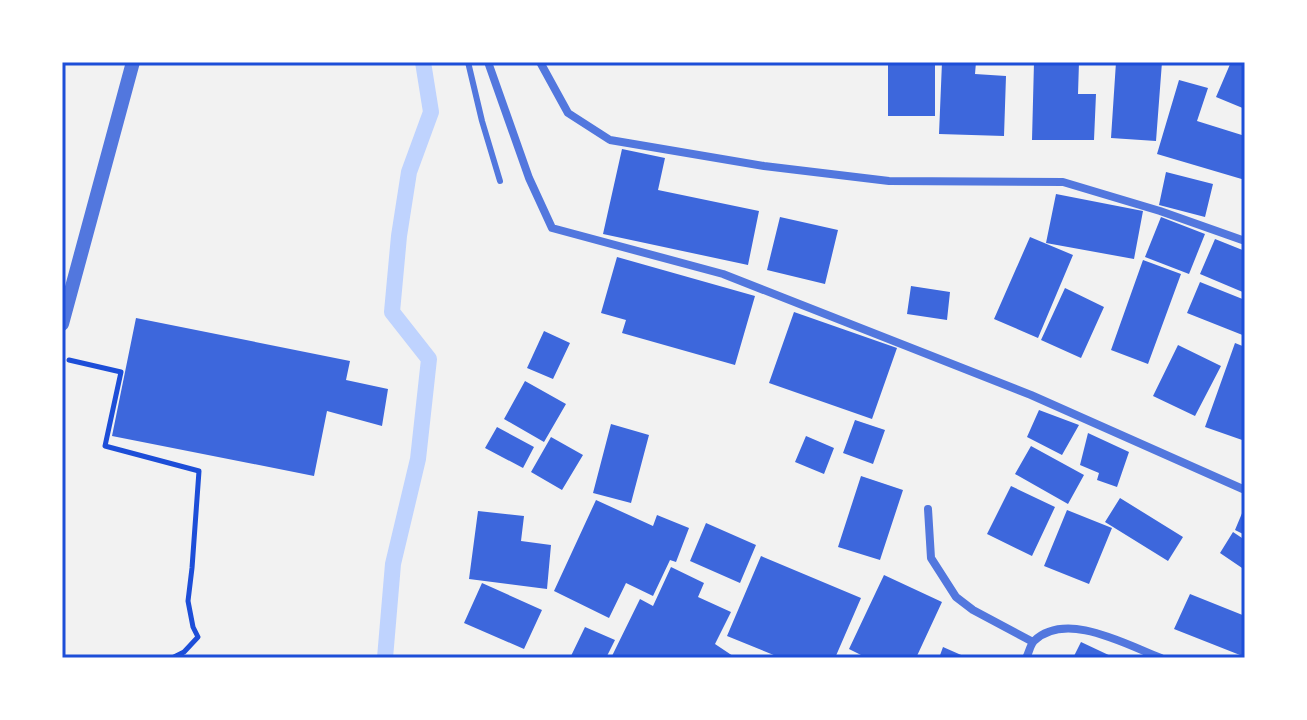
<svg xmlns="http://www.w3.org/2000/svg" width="1307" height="720" font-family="Karla,sans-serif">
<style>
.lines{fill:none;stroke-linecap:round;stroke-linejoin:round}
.stream{stroke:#bfd3fe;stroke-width:16}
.building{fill:#3d67dc}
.path{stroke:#1d4ed8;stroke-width:5}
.service{stroke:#5277de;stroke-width:6}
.minor{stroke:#5277de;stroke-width:8}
.tertiary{stroke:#5277de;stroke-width:14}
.neatline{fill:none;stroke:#1d4ed8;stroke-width:3}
</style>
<rect width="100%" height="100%" fill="#f2f2f2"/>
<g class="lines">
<path class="stream" d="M385 658 393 564 418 459 429 359 392 312 399 236 409 172 431 112 423 62"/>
</g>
<path class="building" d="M888 62H935V116H888Z
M942 62H976L975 74 1006 76 1004 136 939 134Z
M1034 62H1079L1078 94H1096L1094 140H1032Z
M1116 62H1162L1156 141 1111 138Z
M1231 62 1245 65V109L1216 97Z
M1179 80 1208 88 1197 121 1245 136V180L1157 154Z
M622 149 665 158 658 190 759 211 748 265 603 234Z
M1166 172 1213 184 1205 217 1159 205Z
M1056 194 1143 211 1134 259 1046 243Z
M780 217 838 230 825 284 767 270Z
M1161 217 1205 234 1189 274 1145 257Z
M1030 237 1073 255 1038 338 994 319Z
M1215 239 1245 251V293L1200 274Z
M617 257 755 296 735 365 622 333 626 320 601 313Z
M1143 260 1181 274 1148 364 1111 350Z
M1200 282 1245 300V336L1187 313Z
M911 286 950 292 947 320 907 314Z
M1065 288 1104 307 1081 358 1041 340Z
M794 312 897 348 872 419 769 383Z
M136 318 350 361 346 380 388 389 382 426 327 411 314 476 112 436Z
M544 331 570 343 553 379 527 368Z
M1235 343 1245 347V441L1205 427Z
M1178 345 1221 366 1195 416 1153 396Z
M525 381 566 404 544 442 504 419Z
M1039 410 1079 425 1062 455 1027 437Z
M855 420 885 430 873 464 843 453Z
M611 424 649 435 631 503 593 493Z
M497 427 534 447 523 468 485 448Z
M1088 433 1129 452 1117 487 1097 480 1099 473 1080 465Z
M806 436 834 448 824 474 795 462Z
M551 437 583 455 562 490 531 472Z
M1031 446 1084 475 1068 504 1015 474Z
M861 476 903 490 880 560 838 547Z
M1011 486 1055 507 1032 556 987 534Z
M1120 498 1183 537 1168 561 1105 522Z
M596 500 653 526 657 515 689 528 676 562 670 560 653 596 626 583 609 618 554 591Z
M1245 506V535L1235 530Z
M1067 510 1112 528 1089 584 1044 566Z
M478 511 524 516 521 541 551 545 547 589 469 579Z
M706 523 756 545 740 583 690 561Z
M1233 532 1245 540V570L1220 553Z
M761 556 861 598 835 658H781L727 636Z
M671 567 704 583 698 597 731 612 715 644 736 658H611L640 599 653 606Z
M884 575 942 602 916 658H867L849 649Z
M482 583 542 610 524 649 464 623Z
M1190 594 1245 616V657L1174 629Z
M585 627 615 640 606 658H570Z
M1081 642 1115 658H1073Z
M943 647 968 658H939Z"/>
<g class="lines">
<path class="path" d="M69 360 121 372 105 446 199 471 192 568 188 601 193 627 198 637 184 652 172 658"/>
<path class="service" d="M468 62 482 121 500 181"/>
<path class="minor" d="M488 62 529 178 552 228 723 274 1031 395 1245 490
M540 62 568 113 610 140 764 166 889 181 1063 182 1160 211 1245 241
M928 509 931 558 956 597 973 610 1033 642
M1026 658C1029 653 1030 645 1034 641 1066 610 1127 645 1161 658"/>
<path class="tertiary" d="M62 324 133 62"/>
</g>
<rect width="1307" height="720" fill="none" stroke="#ffffff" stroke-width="128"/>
<rect x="64" y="64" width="1179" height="592" class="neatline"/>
</svg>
